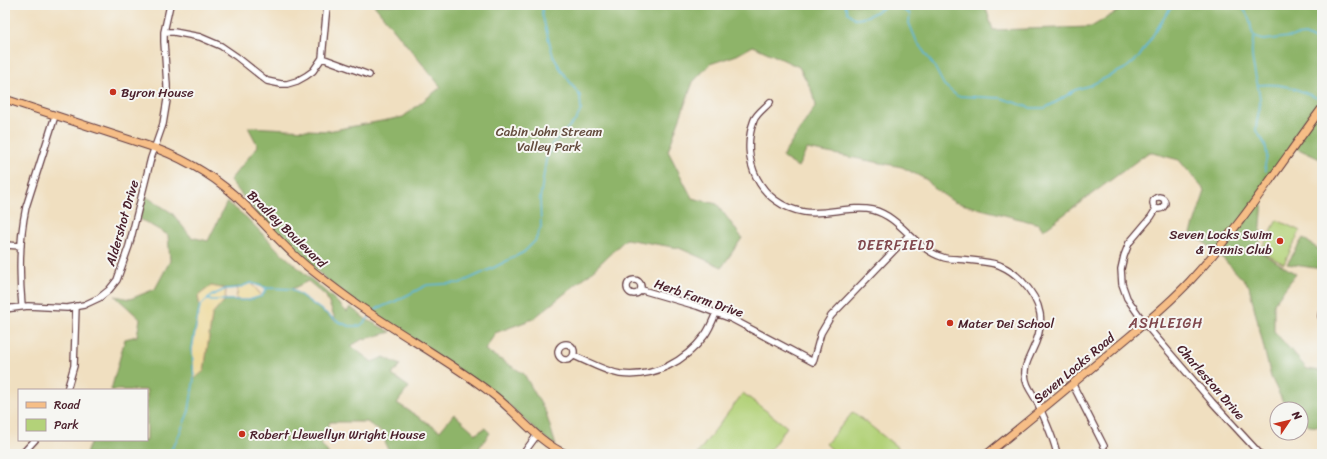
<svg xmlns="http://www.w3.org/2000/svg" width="1327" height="459" font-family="Sriracha,sans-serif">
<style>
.green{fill:#b3d279;stroke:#7e7852}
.forest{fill:#8eb469;stroke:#6c6a4a;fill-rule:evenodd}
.sand{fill:#eeda9e;stroke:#9c7c64}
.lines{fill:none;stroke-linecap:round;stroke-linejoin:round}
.stream{stroke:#5db7da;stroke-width:1.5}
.minor-casing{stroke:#633c41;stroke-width:8}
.major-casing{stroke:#633c41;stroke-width:9}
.minor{stroke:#fff;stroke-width:5.5}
.major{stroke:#f6be87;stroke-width:7}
.poi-dot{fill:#c8321e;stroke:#f6f6f2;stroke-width:1.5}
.labels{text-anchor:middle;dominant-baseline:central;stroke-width:4;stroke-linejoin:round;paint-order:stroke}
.poi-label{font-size:13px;fill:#4a1f2b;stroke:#f6f6f2;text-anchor:start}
.park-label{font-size:13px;fill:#644c3e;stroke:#f6f6f2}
.street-label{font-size:13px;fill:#4a1f2b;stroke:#f6f6f2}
.neighbourhood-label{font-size:14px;letter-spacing:1px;fill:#80484d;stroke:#f6f6f2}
</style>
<rect width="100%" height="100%" fill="#f6f6f2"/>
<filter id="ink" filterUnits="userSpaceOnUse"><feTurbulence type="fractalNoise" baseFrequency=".025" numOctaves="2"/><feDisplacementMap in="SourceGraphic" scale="8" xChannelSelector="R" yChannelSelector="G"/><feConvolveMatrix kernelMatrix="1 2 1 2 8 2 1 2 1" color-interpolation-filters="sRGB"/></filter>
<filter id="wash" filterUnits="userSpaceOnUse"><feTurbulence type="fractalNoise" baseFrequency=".012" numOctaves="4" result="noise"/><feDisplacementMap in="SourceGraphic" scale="16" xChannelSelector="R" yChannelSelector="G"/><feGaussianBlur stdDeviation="0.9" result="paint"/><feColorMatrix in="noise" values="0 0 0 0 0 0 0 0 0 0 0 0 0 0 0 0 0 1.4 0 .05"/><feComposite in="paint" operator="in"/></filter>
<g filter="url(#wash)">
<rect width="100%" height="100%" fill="#f0dfc0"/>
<path class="green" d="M1277 220 1300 231 1284 264 1260 251Z
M743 393 787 427 767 454H697Z
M853 412 906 454H837L826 444Z"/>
<path class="forest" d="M374 5H985L993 30 1091 27 1128 5H1322V160L1294 147 1264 186 1259 251 1296 274 1274 303V331L1307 369 1322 371V427L1309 426 1301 419V409H1290L1283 402 1271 377 1249 286 1216 251 1191 233 1205 191 1179 160 1149 152 1043 230 1039 224 954 202 935 189 927 180 902 167 807 149 798 167 782 157 816 105 811 89 799 67 753 46 737 55 710 64 693 82 668 151 692 198 717 204 742 238 722 267 679 248 626 239 589 274 533 319 495 333 485 350 524 374 546 413 556 446 539 433 509 405 349 299 268 228 230 180 258 146 248 127 328 131 403 117 441 87Z
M145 196 172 213 191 237 208 241 227 202 247 218 279 251 335 300 347 312 350 307 367 320 391 332 361 340 351 346 372 362 384 357 400 365 392 375 409 387 397 403 440 431 454 414 476 434 485 428 490 433 479 448 485 454H423L414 447 401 454H392L386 446 384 434 367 422H330L321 444 329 454H86L91 440H147V390H111L125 339 137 336 140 319 115 296 130 299 155 289 170 261 168 235 140 219ZM308 281 326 296 336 321 292 289ZM251 283 267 288 262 296 249 300H225L212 315 204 371 196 326 200 306 198 296 211 286C228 290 235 289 251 283Z
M1303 238 1318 249 1322 244V269L1287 264Z"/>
<path class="sand" d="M251 283 262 296 249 300H236L238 288Z
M211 286 226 289 225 300 212 315 204 371 194 379 192 349 200 306 198 296Z"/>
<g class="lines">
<path class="stream" d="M845 5 848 13 856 19C868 19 878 9 890 5
M895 5 910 14 909 23 917 42 934 66 944 85 957 96 1001 98 1031 108H1045L1058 101 1075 90 1091 85 1126 68 1139 57 1169 10 1176 5
M1240 5C1243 8 1247 14 1249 18 1253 29 1248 37 1264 40L1305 35 1319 42H1322
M1255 36C1246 54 1259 81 1260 100 1260 111 1256 121 1256 131 1262 138 1267 145 1267 155 1267 163 1263 163 1266 171
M1258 85C1283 83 1295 88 1317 98
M206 300H249L262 296 267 288
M374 312 378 308 392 303 427 285 460 283 493 268 524 252 535 241 541 227 540 199 546 160 552 144 576 120 581 110 580 96 560 68 553 56 542 14 543 5
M168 454 176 442 189 411 194 379 192 349 196 326 200 306 211 296 226 289 238 288 251 283 267 288 292 289 337 321 349 326H360L370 317"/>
</g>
</g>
<g filter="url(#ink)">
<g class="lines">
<g class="minor-casing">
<path id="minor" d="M164 32H174L200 37 221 46 237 57 267 81 281 84H287L297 81 306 76 313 71 322 58 327 5
M322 58 369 75
M770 102C765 108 757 113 754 120 739 160 760 205 804 212 826 216 850 205 873 210 901 217 915 249 942 257 946 259 952 259 957 259 966 260 994 262 1001 266 1008 269 1016 275 1021 280 1043 303 1046 323 1032 351 1029 358 1024 366 1025 374 1026 388 1033 392 1038 404 1045 420 1053 436 1057 454
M1153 203a6 6 0 1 1 12 0a6 6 0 1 1-12 0Z
M1156 209 1151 217 1129 243 1124 256 1121 269 1122 284 1127 298 1145 324 1212 402 1260 454
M5 245 21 246
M627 287a7 7 0 1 1 14 0a7 7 0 1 1-14 0Z
M642 290 697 306 732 319 813 362 821 333 831 316 909 235
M22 306C19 273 19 240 26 207L55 116
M5 309 28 306 67 308 84 305 99 298 109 290 117 280 129 246 151 158 163 124 167 100V85L164 42V32L170 5
M1322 311 1321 316 1322 319
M558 352a8 8 0 1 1 16 0a8 8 0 1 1-16 0Z
M574 356C589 362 604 371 620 374 654 378 685 362 705 335 710 328 713 320 716 313
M1073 385 1104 446
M67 390 74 366 76 306
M22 454 35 440
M523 454 537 435"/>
</g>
<g class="major-casing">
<path id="major" d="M5 99 155 148C189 161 219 179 244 204 266 225 285 249 309 268 328 283 347 298 367 311 408 339 452 363 491 393 517 412 536 441 566 454
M987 454C1030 420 1071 385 1113 350 1139 328 1166 307 1190 281 1239 228 1279 166 1322 108"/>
</g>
<use href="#minor" class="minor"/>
<use href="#major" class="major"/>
</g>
</g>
<g class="poi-dot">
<circle cx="113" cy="92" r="4"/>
<circle cx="1280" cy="241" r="4"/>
<circle cx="950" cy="323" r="4"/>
<circle cx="242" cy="434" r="4"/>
</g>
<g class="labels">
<g class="poi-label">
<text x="121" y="92">Byron House</text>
<text x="1272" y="234" text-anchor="end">Seven Locks Swim<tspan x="1272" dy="15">&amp; Tennis Club</tspan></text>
<text x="958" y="323">Mater Dei School</text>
<text x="250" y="434">Robert Llewellyn Wright House</text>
</g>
<g class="park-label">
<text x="549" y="131">Cabin John Stream<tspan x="549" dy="15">Valley Park</tspan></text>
</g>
<g class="street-label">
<text transform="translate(122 223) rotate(-74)">Aldershot Drive</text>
<text transform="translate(287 229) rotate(44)">Bradley Boulevard</text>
<text transform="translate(699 298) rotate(19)">Herb Farm Drive</text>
<text transform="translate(1074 368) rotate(-40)">Seven Locks Road</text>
<text transform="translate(1211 382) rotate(49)">Charleston Drive</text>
</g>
<g class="neighbourhood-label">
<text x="896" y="245">DEERFIELD</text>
<text x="1166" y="323">ASHLEIGH</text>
</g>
</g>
<rect width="1327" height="459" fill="none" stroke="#f6f6f2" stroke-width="20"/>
<rect x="18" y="389" width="130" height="52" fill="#f6f6f2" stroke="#b1a0a2"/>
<rect x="26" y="402" width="20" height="6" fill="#f6be87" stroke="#b1a0a2"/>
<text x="54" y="409" font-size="12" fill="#4a1f2b">Road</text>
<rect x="26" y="419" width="20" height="12" fill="#b3d279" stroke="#b1a0a2"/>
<text x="54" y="429" font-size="12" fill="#4a1f2b">Park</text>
<g transform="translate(1289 421) rotate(55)"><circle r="19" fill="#f6f6f2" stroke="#b1a0a2"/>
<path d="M0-3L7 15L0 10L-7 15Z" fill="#c8321e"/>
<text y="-6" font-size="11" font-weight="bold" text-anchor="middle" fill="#4a1f2b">N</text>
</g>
</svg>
